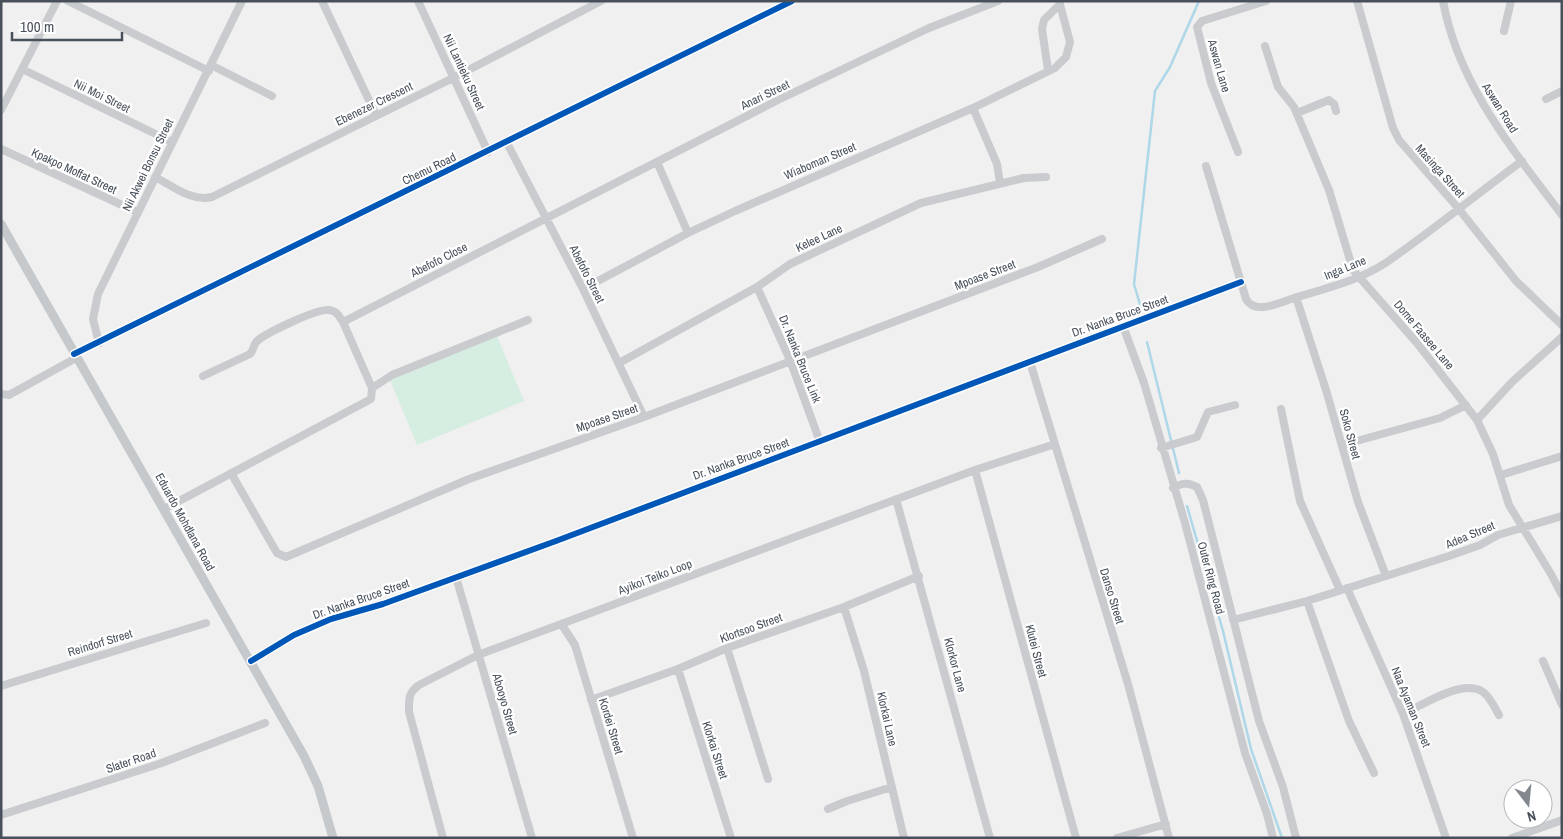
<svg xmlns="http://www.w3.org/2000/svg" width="1563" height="839" font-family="'Archivo Narrow',sans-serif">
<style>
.garden{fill:#d6ede1}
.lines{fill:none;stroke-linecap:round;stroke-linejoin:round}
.stream{stroke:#aed7e8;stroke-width:2.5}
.minor{stroke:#cacbce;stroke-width:8}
.major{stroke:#c6c9cc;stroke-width:9}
.cycleway-casing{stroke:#fff;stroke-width:9}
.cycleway{stroke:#0057b8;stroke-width:6}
.labels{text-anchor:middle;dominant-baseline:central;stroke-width:4.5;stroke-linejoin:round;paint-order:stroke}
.street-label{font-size:12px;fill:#48505b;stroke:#fff}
</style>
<rect width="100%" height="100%" fill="#f0f0f0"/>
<path class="garden" d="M497 336 524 401 417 445 390 380Z"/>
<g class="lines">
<path class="stream" d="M1141 308 1134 284 1155 91 1170 67 1199 1
M1147 342 1179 473
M1187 506 1223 631 1251 749 1282 838"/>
<path class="minor" d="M68 1 209 71
M322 1 376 115
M418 1 488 152
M1357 1 1393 128 1399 140 1458 208 1516 281 1562 325
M1443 1C1458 84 1513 150 1562 215
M1504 31 1511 1
M1265 46 1278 87 1294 107 1329 190 1353 270 1417 343 1477 420 1493 454 1509 505 1551 574 1562 595
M211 65 272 96
M22 69 172 142
M1048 70 1042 29 1044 20 1060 4
M1546 99 1562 91
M973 108 997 164 1000 183
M1 110 57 1
M1297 113 1329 100 1334 104 1336 111
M507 143 583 289 644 417
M1 149 137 212
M1238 152 1211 83 1197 27 1202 21 1266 1
M657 162 688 233
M1206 166 1246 299C1255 315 1278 303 1291 299 1323 289 1359 281 1387 262 1433 230 1477 194 1522 161
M155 177C173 186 191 202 212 197L455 77 601 1
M757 287 790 360 820 442
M583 289 688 233 735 211 973 108 1055 68 1066 57 1070 42 1059 1
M1296 297 1326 390 1358 502 1386 576
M343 322 778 100 929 28 998 1
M1123 326 1144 383 1185 523 1245 753 1267 814 1273 838
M99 343 93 319 98 294 242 1
M74 354 792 1
M1030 362 1128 684 1169 838
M619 363 757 287 790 264 921 203 1024 178 1046 177
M372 388 392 375 528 320
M1 394 9 395 76 358
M1281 409 1300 501 1340 590
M1477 420 1512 382 1562 337
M1342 445 1440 418 1466 405
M1161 448 1197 437 1208 412 1235 405
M975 470 1076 838
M231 473 277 553 286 557 469 479 644 417 1038 267 1102 239
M1501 475 1562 456
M1173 488C1182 483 1188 482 1197 487L1203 500 1259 721 1283 787 1296 838
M896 499 990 838
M164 509 371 399 372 388 343 322C339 316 337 311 329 310 318 308 266 333 257 341 253 345 254 350 250 354L203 376
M456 577 532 838
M1347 588 1403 714 1446 838
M1307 601 1349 721 1374 773
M844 607 864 671 904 838
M1233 620 1307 601 1449 556 1480 545 1498 535 1562 516
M562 625 575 645 633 838
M727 648 768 779
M251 661 294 635 331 619 383 604 556 541 1241 282
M1543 661 1562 705
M678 669 731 838
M1 686 206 623
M591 700 678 669 727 648 844 607 919 576
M1403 714C1423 705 1463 678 1483 692 1490 697 1495 708 1499 715
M828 809 847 801 892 787
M1 815 159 764 265 723
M443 838 409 712C409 699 408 693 419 685L478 655 975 470 1055 444
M1117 838 1166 824
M1512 838 1562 820"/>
<path class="major" d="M1 224 304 756 318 786 333 838"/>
<g class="cycleway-casing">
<path id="cycleway" d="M74 354 792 1
M251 661 294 635 331 619 383 604 556 541 1241 282"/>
</g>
<use href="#cycleway" class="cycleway"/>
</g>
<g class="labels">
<g class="street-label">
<text transform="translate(1219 66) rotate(74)">Aswan Lane</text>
<text transform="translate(464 72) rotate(65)">Nii Lantieku Street</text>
<text transform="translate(765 95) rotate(-26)">Anari Street</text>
<text transform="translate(102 96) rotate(26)">Nii Moi Street</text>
<text transform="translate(374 104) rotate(-26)">Ebenezer Crescent</text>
<text transform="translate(1500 108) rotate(58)">Aswan Road</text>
<text transform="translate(820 161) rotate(-23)">Wiaboman Street</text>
<text transform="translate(148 165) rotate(-64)">Nii Akwei Bonsu Street</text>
<text transform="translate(429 169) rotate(-26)">Chemu Road</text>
<text transform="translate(74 171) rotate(25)">Kpakpo Moffat Street</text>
<text transform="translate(1440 171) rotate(48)">Masinga Street</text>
<text transform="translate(819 238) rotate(-25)">Kelee Lane</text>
<text transform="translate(439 260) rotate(-27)">Abefofo Close</text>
<text transform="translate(1345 268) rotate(-22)">Inga Lane</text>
<text transform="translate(587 274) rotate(63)">Abefofo Street</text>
<text transform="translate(985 275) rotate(-21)">Mpoase Street</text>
<text transform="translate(1120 316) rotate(-20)">Dr. Nanka Bruce Street</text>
<text transform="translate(1424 335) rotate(50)">Dome Faasee Lane</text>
<text transform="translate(800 359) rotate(68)">Dr. Nanka Bruce Link</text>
<text transform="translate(607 418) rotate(-19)">Mpoase Street</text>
<text transform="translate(1350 434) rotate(75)">Soko Street</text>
<text transform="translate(741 459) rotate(-20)">Dr. Nanka Bruce Street</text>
<text transform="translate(185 522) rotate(61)">Eduardo Mohdlana Road</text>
<text transform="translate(1470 535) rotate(-23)">Adea Street</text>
<text transform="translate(655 577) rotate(-21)">Ayikoi Teiko Loop</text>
<text transform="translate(1211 578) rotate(75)">Outer Ring Road</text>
<text transform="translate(1112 596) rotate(73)">Danso Street</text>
<text transform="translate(361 599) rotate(-19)">Dr. Nanka Bruce Street</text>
<text transform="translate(751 628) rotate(-20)">Klortsoo Street</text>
<text transform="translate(100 643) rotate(-17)">Reindorf Street</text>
<text transform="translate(1036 651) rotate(75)">Klutei Street</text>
<text transform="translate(955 665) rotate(75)">Klorkor Lane</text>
<text transform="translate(505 704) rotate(74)">Abooyo Street</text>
<text transform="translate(1411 707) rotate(68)">Naa Ayaman Street</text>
<text transform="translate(887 719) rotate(77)">Klorkai Lane</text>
<text transform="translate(611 726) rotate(73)">Kordei Street</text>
<text transform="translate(715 750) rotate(72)">Klorkai Street</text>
<text transform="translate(131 761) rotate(-19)">Slater Road</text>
</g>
</g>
<rect width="1563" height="839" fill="none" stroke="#48505b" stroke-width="5"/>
<g transform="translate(1528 804) rotate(164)"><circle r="24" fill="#ffffff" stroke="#b6b9bd"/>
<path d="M0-4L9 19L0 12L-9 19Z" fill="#83888f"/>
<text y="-8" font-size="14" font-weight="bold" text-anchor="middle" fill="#48505b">N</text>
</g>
<path d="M12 32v8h110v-8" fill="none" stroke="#48505b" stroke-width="2.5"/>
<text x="20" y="32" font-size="15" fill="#48505b" stroke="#ffffff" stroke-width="4" paint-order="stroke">100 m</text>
</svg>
